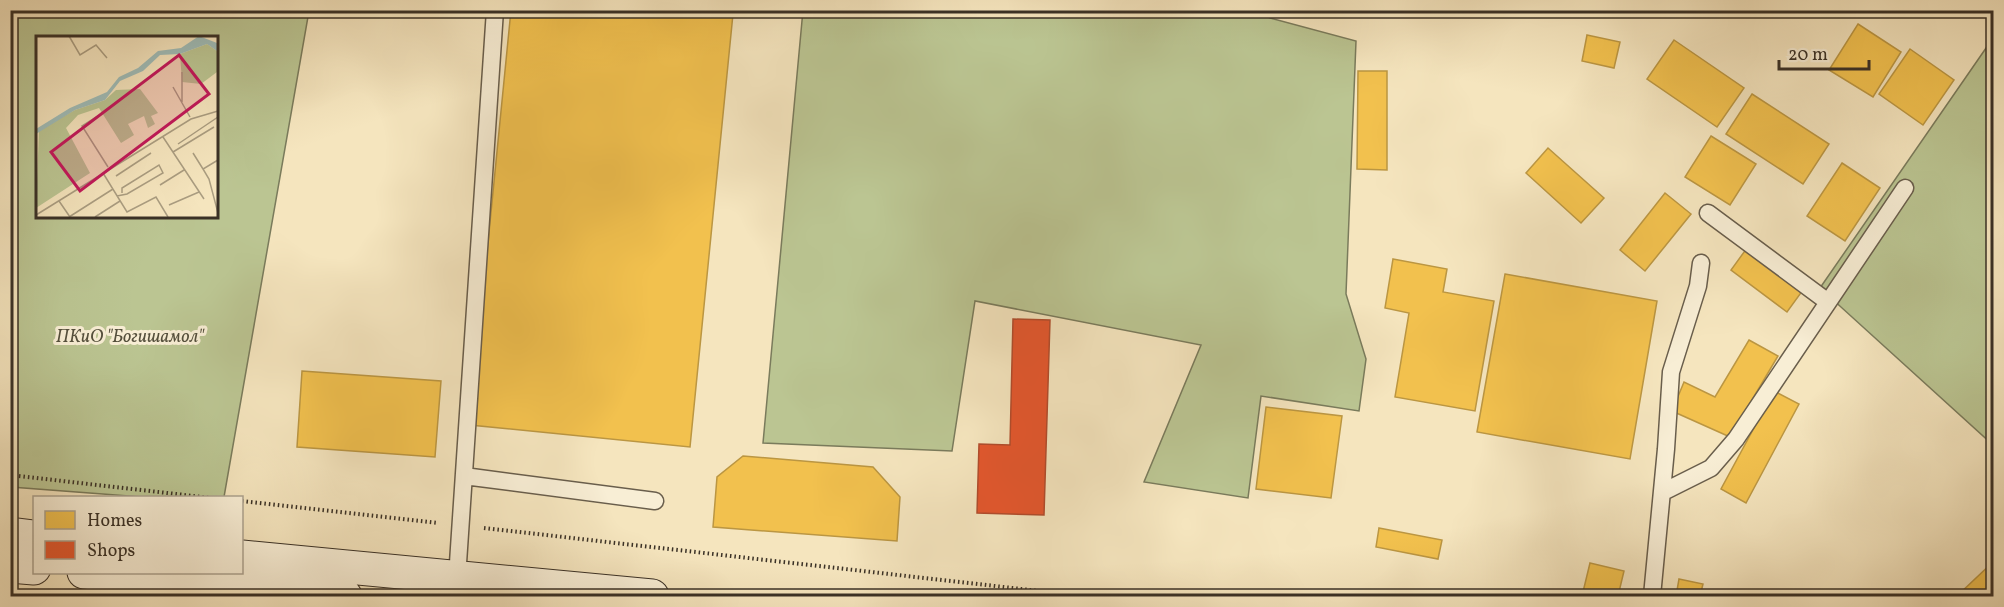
<svg xmlns="http://www.w3.org/2000/svg" width="2004" height="607" font-family="Vollkorn,serif">
<style>
.green{fill:#bbc592;stroke:#7a7b5c;stroke-width:1.5;fill-rule:evenodd}
.homes{fill:#f2c14e;stroke:#bb9642;stroke-width:1.5}
.shops{fill:#e4572e;stroke:#b14c2c;stroke-width:1.5}
.lines{fill:none;stroke-linecap:round;stroke-linejoin:round}
.service-casing{stroke:#695e4c;stroke-width:19}
.secondary-casing{stroke:#3a3126;stroke-width:35}
.path{stroke:#3a3126;stroke-width:4;stroke-dasharray:1.5 3;stroke-linecap:butt}
.service{stroke:#f8eed5;stroke-width:16}
.secondary{stroke:#f8eed5;stroke-width:33}
.labels{text-anchor:middle;dominant-baseline:central;stroke-width:6;stroke-linejoin:round;paint-order:stroke}
.park-label{font-size:18px;font-style:italic;fill:#544f3c;stroke:#f8eed5}
.inset-road{fill:none;stroke:#aa9d81;stroke-width:1.5}
.view{fill:#c2185b;fill-opacity:0.15;stroke:#c2185b;stroke-width:3}
.inset-edge{fill:none;stroke:#3a3126;stroke-width:3}
</style>
<rect width="100%" height="100%" fill="#f5e5be"/>
<filter id="stains"><feTurbulence type="fractalNoise" baseFrequency=".00333" numOctaves="4"/><feColorMatrix values="0 0 0 0 .2 0 0 0 0 .09 0 0 0 0 .02 0 0 0 .5 -.17"/></filter>
<radialGradient id="worn" r=".72"><stop offset=".6" stop-color="#630" stop-opacity="0"/><stop offset="1" stop-color="#630" stop-opacity=".3"/></radialGradient>
<path class="green" d="M803 10 1257 11 1270 18 1356 41 1346 294 1366 359 1359 411 1261 396 1248 498 1144 482 1201 345 975 301 952 451 763 443Z
M10 11H309L224 497H142L11 487ZM38 38H216V216H38Z
M1993 38V445L1820 288Z"/>
<path class="homes" d="M511 10H699L733 14 690 447 470 425Z
M1858 24 1901 52 1873 97 1829 70Z
M1587 35 1620 42 1614 68 1582 61Z
M1674 40 1744 88 1717 127 1647 79Z
M1910 49 1954 80 1923 125 1879 94Z
M1358 71H1387V170L1357 169Z
M1752 94 1829 144 1803 184 1726 134Z
M1711 136 1756 164 1730 205 1685 177Z
M1548 148 1604 198 1581 223 1526 173Z
M1842 163 1880 188 1845 241 1807 216Z
M1665 193 1691 214 1645 271 1620 250Z
M1747 248 1803 290 1787 312 1731 270Z
M1393 259 1447 269 1443 292 1494 301 1475 411 1395 397 1409 313 1385 308Z
M1505 274 1657 301 1630 459 1477 432Z
M1749 340 1778 356 1730 437 1672 411 1684 382 1715 397Z
M302 371 441 381 435 457 297 447Z
M1774 391 1799 404 1746 503 1721 489Z
M1266 407 1342 416 1331 498 1256 489Z
M743 456 873 467 900 497 897 541 713 527 717 477Z
M1379 528 1442 540 1438 559 1376 547Z
M1994 561V596H1957Z
M1590 563 1624 571 1618 596H1582Z
M1679 579 1703 584 1700 596H1676Z"/>
<path class="shops" d="M1013 319 1050 320 1044 515 977 513 979 444 1010 445Z"/>
<g class="lines">
<g class="service-casing">
<path id="service" d="M1708 213 1828 302
M464 476 655 501
M1663 492 1711 468 1736 439 1905 188
M457 578 495 10
M1652 596 1666 449 1671 372 1698 286 1701 263"/>
</g>
<g class="secondary-casing">
<path id="secondary" d="M10 534 34 537
M242 557 652 596
M10 566 34 568
M84 572 345 596"/>
</g>
<path class="path" d="M10 475 211 498
M242 501 438 523
M484 528 1083 596"/>
<use href="#service" class="service"/>
<use href="#secondary" class="secondary"/>
</g>
<g class="labels">
<g class="park-label">
<text x="130" y="337">ПКиО "Богишамол"</text>
</g>
</g>
<g transform="translate(36 36)">
<rect width="182" height="182" fill="#f5e5be"/>
<path d="M171 8 181 15V36L165 48 146 46 144 18ZM104 53 122 77 115 80 119 88 112 92 108 80 92 88 98 99 85 107 63 72 42 79 30 92 54 137 0 172 3 94 39 74 69 64 80 54Z" fill="#bbc592"/>
<path d="M163 0 181 7V15L171 8 144 18 124 19 107 35 84 45 69 64 39 74 0 98V93L34 72 71 56 83 41 102 32 122 15 145 12Z" fill="#9fbdb9"/>
<path class="inset-road" d="M33 0 44 19 60 9 71 22M137 51 154 81M146 66V36M62 80 46 90 72 131M127 101 168 163M142 108 182 81M137 116 178 91M157 117 167 133M182 124 167 133 173 143 182 177M67 137 91 176 120 161 132 181M80 140 115 117M124 149 148 134M81 160 91 158 127 137 123 129 86 152V157M23 165 34 181M133 169 163 156M0 179 155 83 182 75M33 181 77 153M59 181 84 165"/>
<path class="view" d="M143 19 173 58 44 155 15 116Z"/>
<rect width="182" height="182" class="inset-edge"/>
</g>
<rect width="2004" height="607" fill="none" stroke="#f5e5be" stroke-width="36"/>
<rect x="12" y="12" width="1980" height="583" fill="none" stroke="#3a3126" stroke-width="3"/>
<rect x="18" y="18" width="1968" height="571" fill="none" stroke="#3a3126" stroke-width="1.5"/>
<rect x="33" y="496" width="210" height="78" fill="#f8eed5" stroke="#aca28f" stroke-width="1.5"/>
<rect x="45" y="511" width="30" height="18" fill="#f2c14e" stroke="#aca28f" stroke-width="1.5"/>
<text x="87" y="526" font-size="18" fill="#3a3126">Homes</text>
<rect x="45" y="541" width="30" height="18" fill="#e4572e" stroke="#aca28f" stroke-width="1.5"/>
<text x="87" y="556" font-size="18" fill="#3a3126">Shops</text>
<path d="M1779 60v9h90v-9" fill="none" stroke="#3a3126" stroke-width="3"/>
<text x="1788" y="60" font-size="18" fill="#3a3126" stroke="#f8eed5" stroke-width="4.5" paint-order="stroke">20 m</text>
<rect width="100%" height="100%" filter="url(#stains)"/>
<rect width="100%" height="100%" fill="url(#worn)"/>
</svg>
